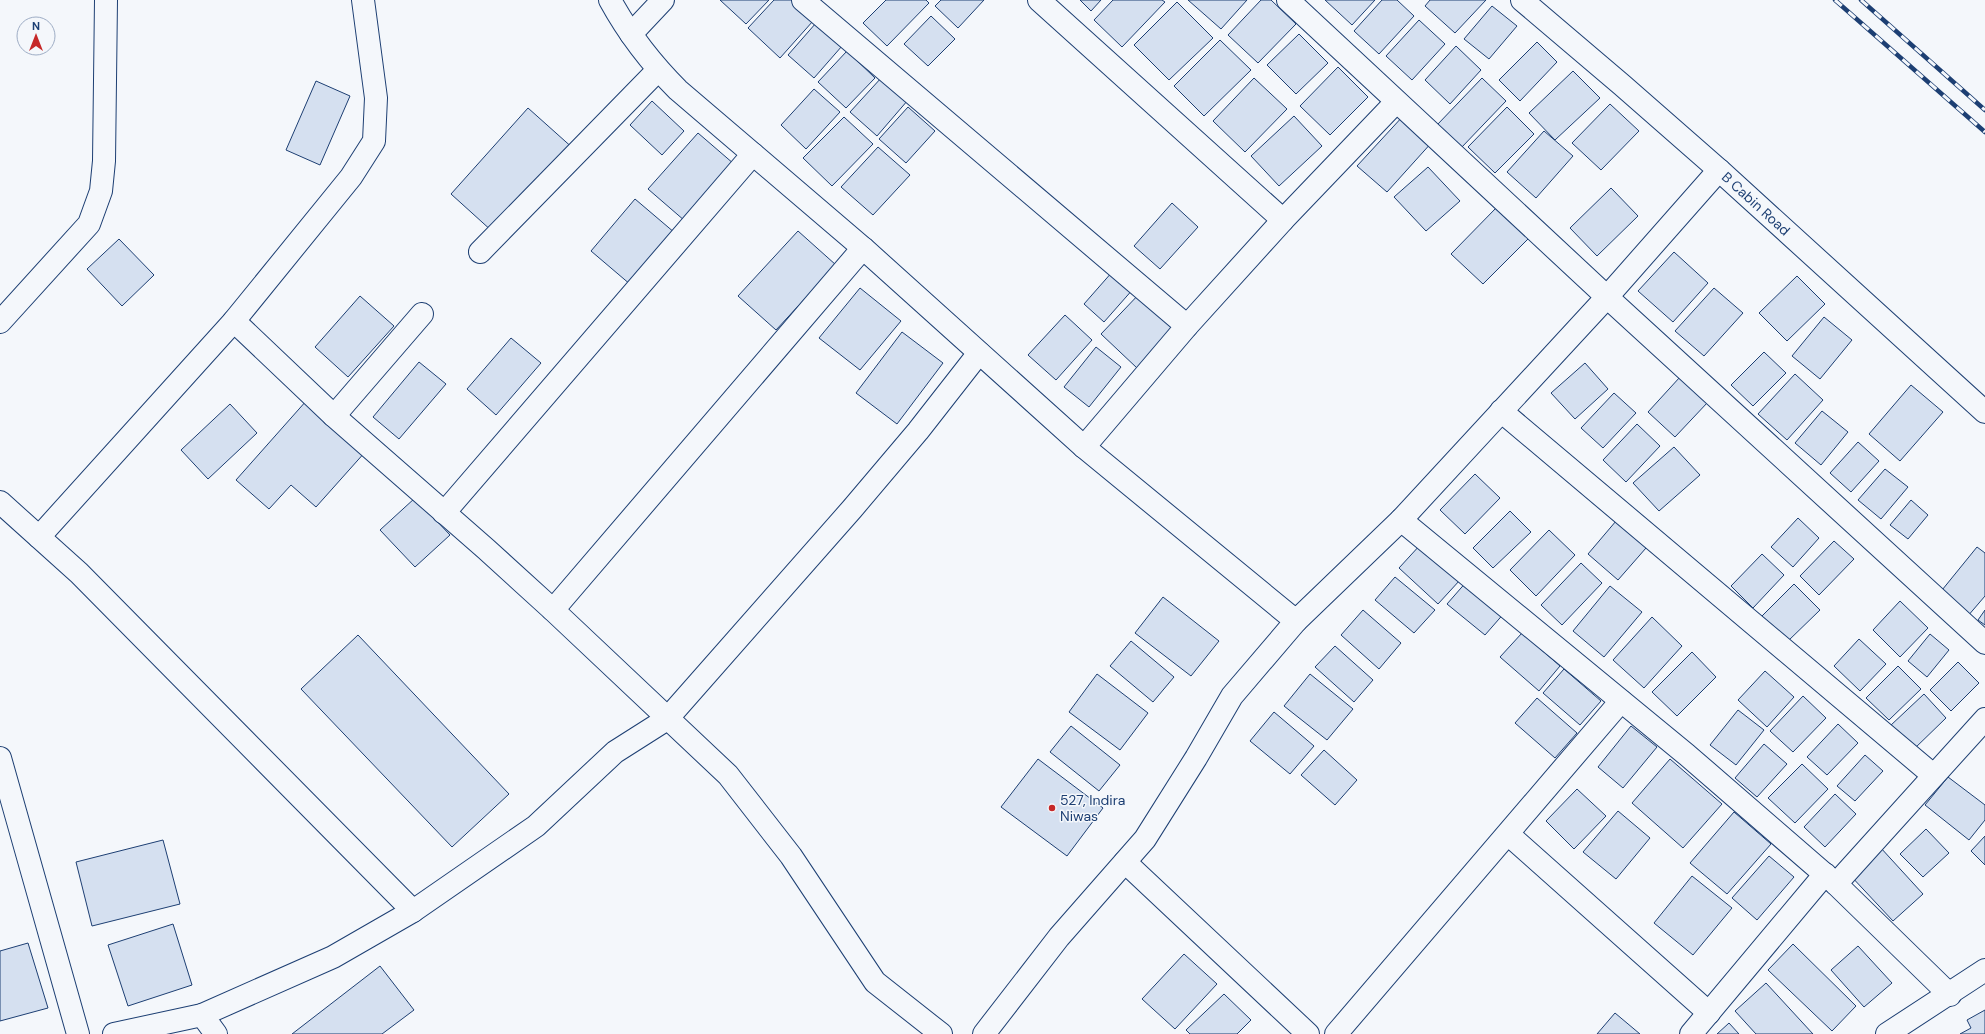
<svg xmlns="http://www.w3.org/2000/svg" width="1985" height="1034" font-family="'DM Sans',sans-serif">
<style>
.building{fill:#d5e0f0;stroke:#1d3f73}
.lines{fill:none;stroke-linecap:round;stroke-linejoin:round}
.minor-casing{stroke:#1d3f73;stroke-width:24}
.tertiary-casing{stroke:#1d3f73;stroke-width:24}
.minor{stroke:#f4f7fb;stroke-width:22}
.tertiary{stroke:#f4f7fb;stroke-width:22}
.rail-casing{stroke:#1d3f73;stroke-width:4.5}
.rail{stroke:#f4f7fb;stroke-width:3;stroke-dasharray:9;stroke-linecap:butt}
.poi-dot{fill:#c62828;stroke:#f4f7fb;stroke-width:1.5}
.labels{text-anchor:middle;dominant-baseline:central;stroke-width:3;stroke-linejoin:round;paint-order:stroke}
.street-label{font-size:14px;fill:#1d3f73;stroke:#f4f7fb}
.poi-label{font-size:14px;fill:#1d3f73;stroke:#f4f7fb;text-anchor:start}
</style>
<rect width="100%" height="100%" fill="#f4f7fb"/>
<path class="building" d="M720 0H769L746 24Z
M774 0H791L813 21 780 58 748 28Z
M886 0H926L929 3 887 46 863 23Z
M941 0H984L958 28 935 6Z
M1080 0H1101L1091 11Z
M1113 0H1162L1165 2 1122 47 1094 20Z
M1188 0H1247L1221 29Z
M1261 0H1271L1296 24 1258 63 1228 35Z
M1325 0H1375L1352 25Z
M1382 0H1397L1414 16 1379 54 1354 31Z
M1430 0H1486L1455 33 1425 6Z
M1177 2 1213 38 1169 80 1134 45Z
M1492 6 1517 26 1489 59 1464 39Z
M931 16 955 39 928 66 904 44Z
M1419 20 1445 44 1412 80 1386 56Z
M816 23 842 46 814 78 788 55Z
M1299 34 1328 63 1296 94 1267 65Z
M1220 40 1251 70 1204 116 1174 86Z
M1537 42 1557 62 1520 101 1499 80Z
M1456 46 1481 70 1450 104 1425 80Z
M847 51 875 78 846 108 818 82Z
M1338 67 1368 97 1330 135 1300 106Z
M1573 71 1600 98 1555 140 1529 113Z
M882 77 908 100 877 136 850 112Z
M1254 78 1287 109 1245 152 1213 121Z
M1482 78 1506 101 1461 148 1437 125Z
M316 81 350 96 320 165 286 150Z
M814 89 840 112 806 149 781 125Z
M652 101 684 131 662 155 630 125Z
M1610 104 1639 131 1601 170 1572 143Z
M908 107 935 131 906 163 879 139Z
M1507 107 1534 134 1495 173 1468 147Z
M528 108 575 150 493 232 451 194Z
M1404 115 1433 141 1387 192 1357 166Z
M1294 116 1322 146 1279 186 1251 156Z
M844 117 873 144 832 186 803 158Z
M1544 131 1573 156 1536 198 1507 172Z
M698 133 734 164 685 221 648 189Z
M878 147 910 175 873 215 841 187Z
M1428 167 1460 201 1426 231 1394 197Z
M1611 188 1638 216 1597 256 1570 228Z
M635 199 675 233 631 285 591 251Z
M1172 203 1198 227 1160 269 1134 246Z
M1497 207 1529 238 1483 284 1451 254Z
M798 231 836 265 776 330 738 296Z
M119 239 154 275 122 306 87 269Z
M1674 252 1708 283 1673 322 1638 291Z
M1113 271 1134 288 1104 322 1084 304Z
M1797 276 1825 304 1787 341 1759 313Z
M860 288 901 321 860 370 819 338Z
M1714 288 1743 313 1704 356 1675 331Z
M1142 291 1178 324 1137 368 1101 334Z
M360 296 394 326 348 377 315 347Z
M1065 315 1092 340 1056 380 1028 355Z
M1824 317 1852 340 1820 379 1792 356Z
M902 332 943 363 897 424 856 393Z
M511 338 541 363 496 415 467 389Z
M1096 347 1121 367 1089 407 1064 387Z
M1764 352 1786 373 1753 406 1731 385Z
M419 362 446 384 399 439 373 417Z
M1585 363 1608 389 1575 419 1551 393Z
M1795 374 1823 400 1787 440 1758 414Z
M1680 377 1708 402 1675 437 1648 412Z
M1911 385 1943 412 1900 461 1869 434Z
M1614 393 1636 413 1603 448 1581 428Z
M307 400 366 451 316 507 291 485 269 509 236 480Z
M230 404 257 433 208 479 181 450Z
M1822 411 1848 432 1821 465 1795 443Z
M1637 424 1660 446 1626 482 1603 460Z
M1858 442 1879 461 1851 492 1830 473Z
M1674 447 1700 475 1659 511 1633 483Z
M1885 469 1908 487 1881 519 1858 500Z
M1475 474 1500 498 1465 534 1440 510Z
M415 498 450 535 415 567 380 530Z
M1911 500 1928 515 1908 539 1890 525Z
M1510 511 1531 532 1493 568 1473 548Z
M1622 514 1653 540 1618 580 1588 554Z
M1798 518 1819 538 1793 567 1771 547Z
M1549 530 1575 555 1536 596 1510 570Z
M1834 541 1854 559 1819 595 1800 576Z
M1421 544 1460 580 1438 604 1399 568Z
M1977 547 1985 553V596L1967 617 1938 595Z
M1762 554 1784 575 1753 608 1731 586Z
M1581 563 1602 583 1562 625 1541 605Z
M1395 577 1435 610 1414 633 1375 600Z
M1468 580 1506 611 1485 635 1447 604Z
M1794 584 1820 610 1787 642 1762 616Z
M1610 586 1642 612 1604 657 1573 631Z
M1163 597 1219 641 1191 676 1135 633Z
M1900 601 1928 628 1900 657 1873 630Z
M1363 610 1401 643 1379 669 1341 635Z
M1985 610V625L1978 620Z
M1652 617 1682 646 1644 688 1613 660Z
M1522 633 1560 666 1539 691 1500 657Z
M1930 634 1949 650 1927 677 1908 661Z
M358 635 509 794 452 847 301 689Z
M1859 639 1886 664 1860 691 1834 666Z
M1131 641 1174 677 1153 702 1110 666Z
M1335 646 1373 680 1354 702 1315 667Z
M1692 652 1716 677 1677 716 1652 692Z
M1958 662 1979 683 1951 711 1930 690Z
M1898 666 1921 689 1889 720 1866 698Z
M1564 669 1601 701 1580 725 1543 693Z
M1765 671 1794 697 1767 727 1738 700Z
M1097 674 1148 713 1120 750 1069 712Z
M1310 674 1353 709 1327 740 1284 706Z
M1924 694 1946 718 1913 750 1890 726Z
M1803 696 1826 718 1793 752 1770 731Z
M1537 698 1577 733 1555 758 1515 723Z
M1738 710 1764 730 1736 765 1710 745Z
M1274 712 1314 746 1290 774 1250 741Z
M1838 724 1858 743 1827 775 1807 757Z
M1071 726 1120 765 1099 791 1050 752Z
M1631 726 1657 747 1623 788 1598 767Z
M1764 744 1787 764 1757 797 1735 778Z
M1324 750 1357 780 1335 805 1301 775Z
M1865 755 1883 771 1855 801 1837 786Z
M1038 759 1103 808 1067 856 1001 807Z
M1670 759 1722 804 1683 848 1632 803Z
M1802 764 1828 789 1795 823 1768 798Z
M1948 777 1985 805V820L1969 840 1925 805Z
M1577 789 1606 816 1574 849 1546 821Z
M1835 794 1856 814 1825 847 1804 827Z
M1618 811 1650 838 1616 879 1583 852Z
M1734 812 1771 844 1727 894 1690 863Z
M1926 829 1949 853 1923 877 1900 854Z
M1985 836V865L1971 851Z
M163 840 180 904 92 926 76 862Z
M1880 847 1923 894 1893 921 1849 874Z
M1769 856 1794 877 1757 920 1732 898Z
M1692 876 1732 908 1693 955 1654 923Z
M173 924 192 985 128 1006 108 945Z
M28 943 48 1008 0 1021V951Z
M1793 944 1856 1006 1832 1031 1768 970Z
M1858 946 1892 983 1864 1007 1831 970Z
M1184 954 1217 984 1175 1029 1142 999Z
M380 966 414 1010 382 1034H292Z
M1766 983 1813 1034H1756L1735 1011Z
M1224 994 1251 1020 1237 1034H1190L1186 1030Z
M1985 1010V1034H1960L1971 1028 1967 1020Z
M1615 1013 1640 1034H1597Z
M1729 1023 1739 1034H1717Z"/>
<g class="lines">
<g class="minor-casing">
<g id="minor">
<path d="M803 0 1187 326"/>
<path d="M1039 0 1283 220"/>
<path d="M1288 0 1607 297 1985 643"/>
<path d="M631 34 663 0"/>
<path id="s1" d="M1719 170 1985 412"/>
<path d="M480 252 658 70"/>
<path d="M234 321 334 416 486 549 553 610 728 775 791 856 875 982 941 1034"/>
<path d="M0 322 89 224 101 191 104 161 106 0"/>
<path d="M1501 411 1933 775"/>
<path d="M334 416 422 314"/>
<path d="M1084 447 1187 326 1283 220 1396 102"/>
<path d="M0 502 79 573 413 911"/>
<path d="M444 513 753 154"/>
<path d="M1401 520 1687 755 1836 884 1950 995"/>
<path d="M39 537 234 321 351 177 374 141 376 98 363 0"/>
<path d="M553 610 863 248"/>
<path d="M0 758 78 1034"/>
<path d="M1508 834 1709 1013"/>
<path d="M1125 862 1308 1034"/>
<path d="M1836 884 1985 719"/>
<path d="M202 1015 216 1034"/>
<path d="M114 1034 202 1015 333 957 413 911 536 826 615 752 667 719 852 509 918 431 979 353"/>
<path d="M984 1034 1059 937 1145 839 1196 758 1232 696 1296 621"/>
<path d="M1336 1034 1621 701"/>
<path d="M1691 1034 1825 874"/>
<path d="M1887 1034 1985 970"/>
</g>
</g>
<g class="tertiary-casing">
<path id="tertiary" d="M610 0C628 33 651 63 678 90L863 248 1084 447 1296 621 1401 520 1607 297 1719 170 1622 85 1522 0"/>
</g>
<use href="#minor" class="minor"/>
<use href="#tertiary" class="tertiary"/>
<g class="rail-casing">
<path id="rail" d="M1835 0 1985 132
M1861 0 1985 110"/>
</g>
<use href="#rail" class="rail"/>
</g>
<circle class="poi-dot" cx="1052" cy="808" r="4"/>
<g class="labels">
<g class="street-label">
<text stroke="none"><textPath href="#s1" startOffset="50">B Cabin Road</textPath></text>
</g>
<g class="poi-label">
<text x="1060" y="800">527, Indira<tspan x="1060" dy="16">Niwas</tspan></text>
</g>
</g>
<g transform="translate(36 36)"><circle r="19" fill="#f4f7fb" stroke="#9eadc5"/>
<path d="M0-3L7 15L0 10L-7 15Z" fill="#c62828"/>
<text y="-6" font-size="11" font-weight="bold" text-anchor="middle" fill="#1d3f73">N</text>
</g>
</svg>
